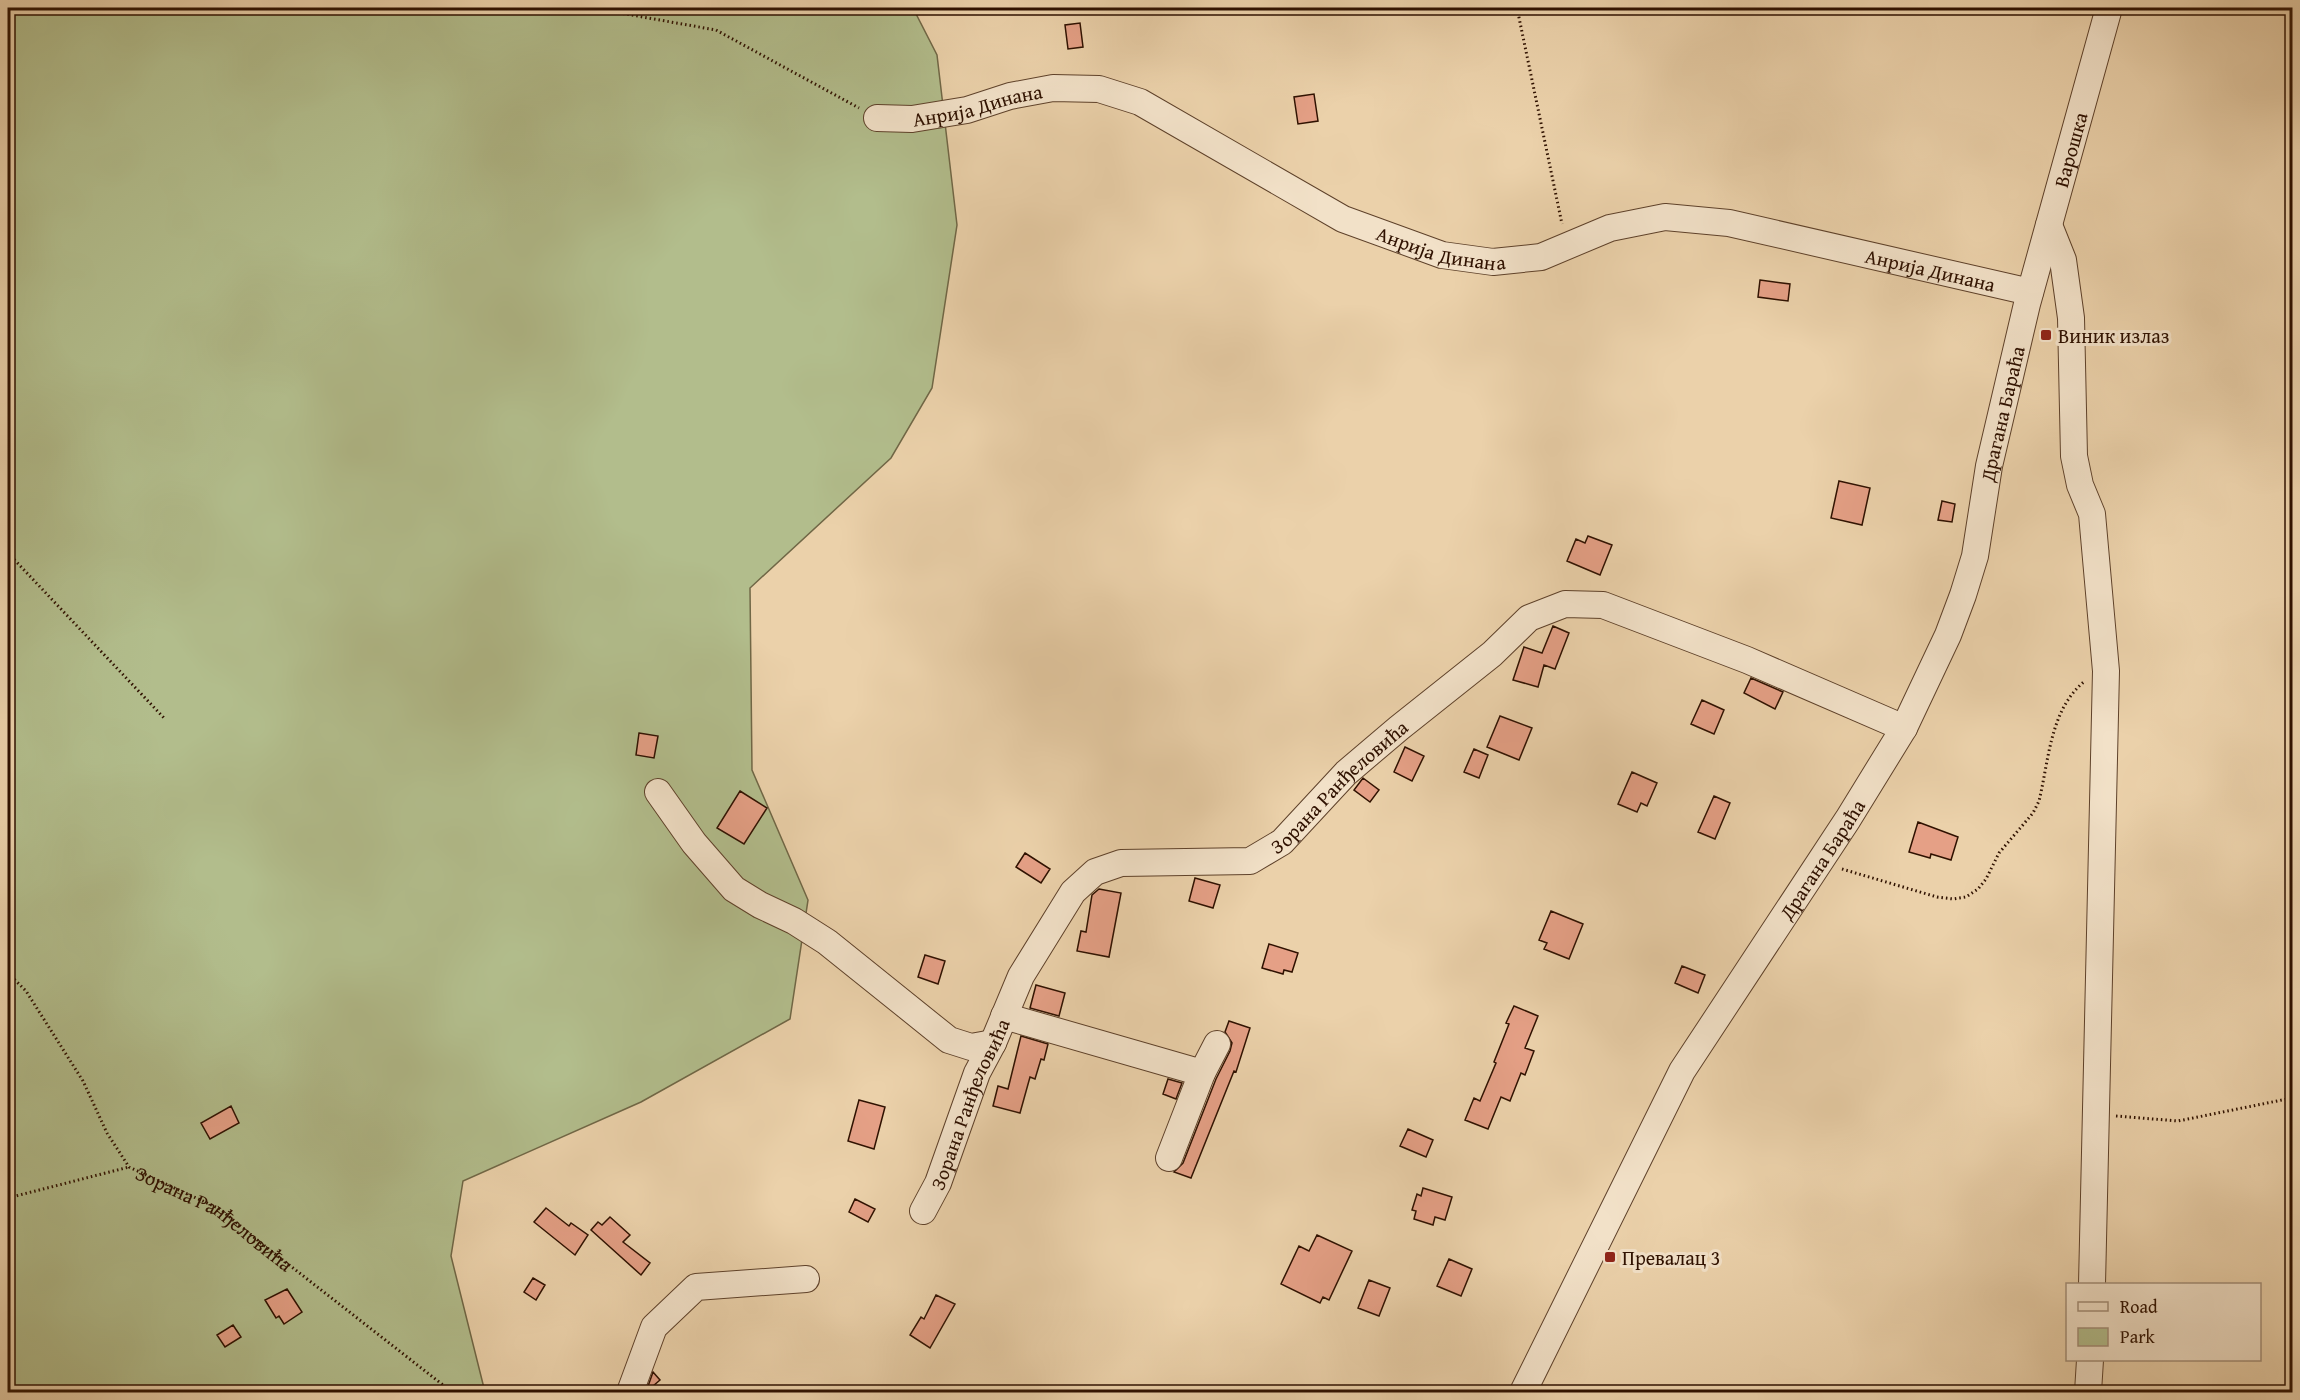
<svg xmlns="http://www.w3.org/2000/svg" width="2300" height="1400" font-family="'Gentium Book Plus',serif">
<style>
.green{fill:#b2bd8c;stroke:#706746;stroke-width:1.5}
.building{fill:#e5a086;stroke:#2f1100;stroke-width:1.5}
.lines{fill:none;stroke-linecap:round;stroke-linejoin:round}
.minor-casing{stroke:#5e412a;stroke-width:28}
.path{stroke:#2f1100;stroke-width:3;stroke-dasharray:1.5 3;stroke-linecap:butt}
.minor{stroke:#f2e1c8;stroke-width:26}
.poi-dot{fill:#8f2418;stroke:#f2e1c8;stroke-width:2}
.labels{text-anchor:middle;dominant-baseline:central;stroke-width:6;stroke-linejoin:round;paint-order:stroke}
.street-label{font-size:20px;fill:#2f1100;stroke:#f2e1c8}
.poi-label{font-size:20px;fill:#2f1100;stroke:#f2e1c8;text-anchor:start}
</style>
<rect width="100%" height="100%" fill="#ebd1aa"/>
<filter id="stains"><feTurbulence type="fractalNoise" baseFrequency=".00333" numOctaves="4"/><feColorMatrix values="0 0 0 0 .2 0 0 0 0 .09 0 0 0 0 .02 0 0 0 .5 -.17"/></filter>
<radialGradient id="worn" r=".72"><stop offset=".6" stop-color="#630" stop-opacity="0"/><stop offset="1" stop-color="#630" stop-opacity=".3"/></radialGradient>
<path class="green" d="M8 8H913L937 55 957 225 932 388 891 458 750 588 752 770 808 900 790 1019 641 1102 463 1181 451 1256 485 1392H8Z"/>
<path class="building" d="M1080 23 1083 47 1068 49 1065 25Z
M1314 94 1318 121 1298 124 1294 97Z
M1760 280 1790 284 1788 301 1758 297Z
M1839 481 1870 488 1862 525 1831 518Z
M1942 501 1955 504 1952 522 1938 520Z
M1588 536 1612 545 1600 575 1567 561 1576 539 1585 543Z
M1553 626 1569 633 1555 669 1544 665 1538 687 1513 680 1524 647 1542 653Z
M1751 678 1783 692 1775 709 1744 693Z
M1702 700 1724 710 1714 734 1691 724Z
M1500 716 1532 728 1519 760 1487 747Z
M639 733 658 736 654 758 636 755Z
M1405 747 1424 756 1412 781 1394 772Z
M1474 749 1488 755 1479 778 1464 772Z
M1632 772 1657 783 1647 806 1641 803 1637 812 1618 804Z
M1363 778 1379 790 1370 802 1354 790Z
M740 791 767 808 744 844 717 828Z
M1714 796 1730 803 1715 839 1698 832Z
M1918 822 1958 837 1951 860 1931 854 1930 858 1909 852Z
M1025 853 1050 869 1041 883 1016 867Z
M1195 878 1220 885 1213 908 1189 901Z
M1099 889 1121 893 1109 957 1077 951 1081 931 1086 932 1092 895Z
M1551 911 1583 924 1569 959 1544 949 1547 943 1539 940Z
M1269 944 1298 953 1292 972 1284 970 1283 974 1262 968Z
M925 955 945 961 938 984 918 977Z
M1682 966 1705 975 1698 993 1675 983Z
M1036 985 1065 993 1059 1016 1030 1008Z
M1514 1006 1538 1016 1525 1048 1534 1051 1525 1075 1521 1073 1510 1101 1501 1097 1488 1129 1465 1120 1474 1098 1480 1101 1496 1063 1494 1062 1509 1024 1506 1023Z
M1229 1021 1250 1028 1236 1072 1234 1071 1191 1178 1174 1172 1183 1163 1216 1079 1230 1051 1232 1043 1225 1032Z
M1021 1036 1048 1044 1044 1060 1041 1059 1035 1079 1030 1077 1020 1113 993 1106 998 1086 1008 1089Z
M1168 1079 1182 1083 1176 1099 1163 1094Z
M859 1100 885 1107 874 1149 848 1141Z
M231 1106 239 1123 210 1139 201 1123Z
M1408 1129 1433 1140 1426 1157 1400 1146Z
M1423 1188 1452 1197 1445 1220 1435 1217 1433 1225 1414 1219 1416 1211 1412 1210 1417 1194 1421 1196Z
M855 1199 875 1209 868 1222 849 1212Z
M546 1208 569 1226 571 1223 588 1235 575 1255 534 1222Z
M610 1217 630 1235 623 1242 650 1263 641 1275 591 1230 598 1222 602 1225Z
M1317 1235 1352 1251 1329 1300 1323 1297 1320 1303 1281 1284 1299 1246 1309 1251Z
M1449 1259 1472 1269 1461 1296 1437 1286Z
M533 1278 545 1285 536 1300 524 1292Z
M1369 1280 1390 1288 1379 1316 1358 1308Z
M287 1289 302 1312 284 1324 279 1316 276 1318 265 1300Z
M936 1295 955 1304 930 1348 910 1335 921 1317 924 1319Z
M233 1325 241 1337 225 1347 217 1335Z
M653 1372 660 1380 646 1392Z"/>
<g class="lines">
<g class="minor-casing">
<g id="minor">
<path id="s2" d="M877 118 912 119 967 110 1010 96 1053 88 1099 89 1140 102 1343 219 1442 255 1493 262 1541 257 1610 228 1665 217 1729 223 2030 292"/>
<path d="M2049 225 2063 260 2071 318 2074 456 2080 485 2092 514 2106 671 2092 1284"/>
<path d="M658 792 694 843 734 889 760 905 794 921 827 942 949 1040 971 1047 993 1043"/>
<path d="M1004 1016 1202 1073"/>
<path d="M1169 1158 1202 1073 1217 1044"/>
<path id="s3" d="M923 1211 938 1183 977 1073 993 1043 1021 976 1073 892 1095 872 1121 863 1250 861 1282 842 1346 773 1399 728 1492 654 1529 618 1565 604 1603 605 1747 660 1904 728"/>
<path d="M630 1392 654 1327 696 1287 806 1279"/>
<path id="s4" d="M1523 1392 1682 1071 1848 819 1904 728 1948 635 1963 595 1975 556 1989 466 2027 304 2109 8"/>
<path d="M2088 1392 2090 1360"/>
</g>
</g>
<g class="path">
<path d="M592 8 716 30 859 108"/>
<path d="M1517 8 1562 224"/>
<path d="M8 553 165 719"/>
<path d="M1842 869 1937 897 1953 899 1966 897 1978 889 1986 879 1999 853 2033 813 2039 801C2049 760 2050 709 2085 681"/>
<path id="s1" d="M8 973 26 991 83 1081 107 1133 129 1167 220 1209 261 1243 452 1392"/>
<path d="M2116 1116 2178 1121 2292 1098"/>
<path d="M8 1198 129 1167"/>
</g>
<use href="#minor" class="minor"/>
</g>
<g class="poi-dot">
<rect x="2040" y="329" width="12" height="12" rx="3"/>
<rect x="1604" y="1251" width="12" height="12" rx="3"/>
</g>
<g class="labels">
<g class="street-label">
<text stroke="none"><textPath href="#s2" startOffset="102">Анрија Динана</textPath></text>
<text stroke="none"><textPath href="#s4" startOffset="1371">Варошка</textPath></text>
<text stroke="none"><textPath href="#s2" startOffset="606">Анрија Динана</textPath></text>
<text stroke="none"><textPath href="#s2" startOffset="1110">Анрија Динана</textPath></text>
<text stroke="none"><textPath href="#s4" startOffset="1098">Драгана Бараћа</textPath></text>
<text stroke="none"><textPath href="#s3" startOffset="657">Зорана Ранђеловића</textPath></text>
<text stroke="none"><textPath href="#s4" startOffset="612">Драгана Бараћа</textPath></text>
<text stroke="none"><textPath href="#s3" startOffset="117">Зорана Ранђеловића</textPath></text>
<text stroke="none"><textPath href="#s1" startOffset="330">Зорана Ранђеловића</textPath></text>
</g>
<g class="poi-label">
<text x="2058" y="335">Виник излаз</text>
<text x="1622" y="1257">Превалац 3</text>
</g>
</g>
<rect width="2300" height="1400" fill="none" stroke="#ebd1aa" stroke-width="30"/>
<rect x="9" y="9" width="2282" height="1382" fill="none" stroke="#2f1100" stroke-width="3"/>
<rect x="15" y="15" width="2270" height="1370" fill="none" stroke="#2f1100" stroke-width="1.5"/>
<rect x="2066" y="1283" width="195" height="78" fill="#f2e1c8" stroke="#a48e78" stroke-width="1.5"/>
<rect x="2078" y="1302" width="30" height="9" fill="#f2e1c8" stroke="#a48e78" stroke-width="1.5"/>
<text x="2120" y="1313" font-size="18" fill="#2f1100">Road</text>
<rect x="2078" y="1328" width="30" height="18" fill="#b2bd8c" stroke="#a48e78" stroke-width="1.5"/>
<text x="2120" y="1343" font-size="18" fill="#2f1100">Park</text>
<rect width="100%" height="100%" filter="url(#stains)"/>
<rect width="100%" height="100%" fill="url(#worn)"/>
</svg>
